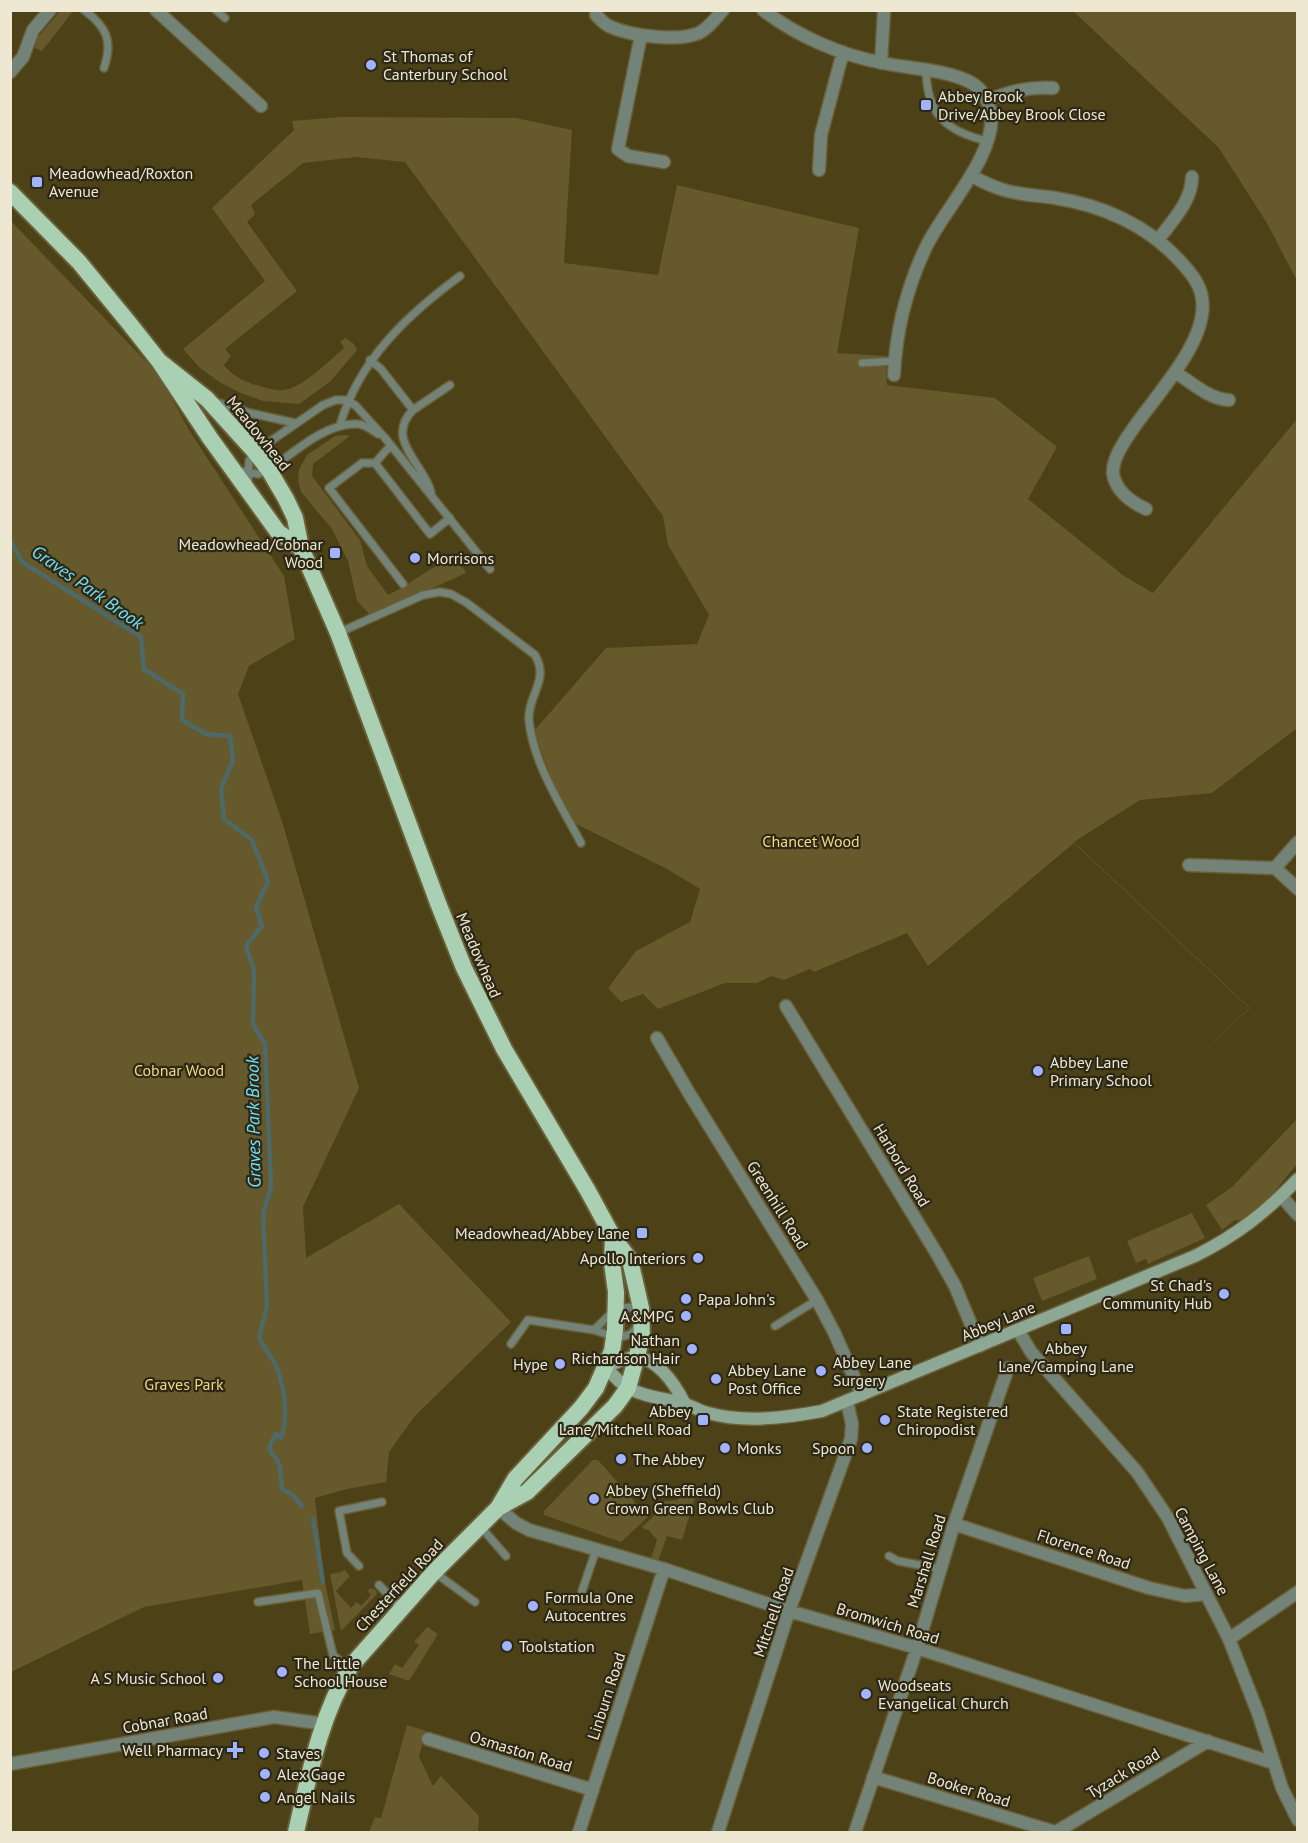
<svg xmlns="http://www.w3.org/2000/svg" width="1308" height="1843" font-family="'PT Sans',sans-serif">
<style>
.green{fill:#66592b}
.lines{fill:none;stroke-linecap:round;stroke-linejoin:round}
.stream{stroke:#4d6a69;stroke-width:4.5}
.service-casing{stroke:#695f38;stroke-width:10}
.minor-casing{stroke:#695f38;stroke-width:15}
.secondary-casing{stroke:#695f38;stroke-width:15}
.trunk-casing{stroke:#695f38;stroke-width:20}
.service{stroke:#738377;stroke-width:7}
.minor{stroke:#738377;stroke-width:12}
.secondary{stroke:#8da894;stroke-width:12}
.trunk{stroke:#aad0b4;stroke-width:16}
.poi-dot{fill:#a1b3fd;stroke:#2d2816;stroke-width:2}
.labels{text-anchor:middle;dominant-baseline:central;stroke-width:4.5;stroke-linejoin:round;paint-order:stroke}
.poi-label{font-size:16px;fill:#eee7d1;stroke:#2d2816;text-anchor:start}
.street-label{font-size:16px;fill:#eee7d1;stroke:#2d2816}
.park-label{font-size:16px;fill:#f2d882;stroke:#2d2816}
.water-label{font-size:18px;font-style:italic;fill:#6be0f8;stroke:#2d2816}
</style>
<rect width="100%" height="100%" fill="#4c4117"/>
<path class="green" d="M61 10 73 11 42 51 35 48 38 37Z
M1073 11H1297V281L1268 225 1219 148Z
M341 117 516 118 572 130 564 263 658 275 677 185 859 228 837 353 886 356 887 385 995 398 1057 447 1028 499 1124 576 1153 593 1297 419V728L1212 793 1140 800 1074 842 1250 1008 1161 1091 1249 1008 1074 843 928 966 907 933 814 972 810 969 784 980 771 976 757 983H725L658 1009 643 994 621 1002 608 988 636 951 690 922 700 889 667 869 566 819 534 731 606 648 697 644 709 615 668 545 663 516 405 162 356 157 303 163 251 205 255 214 247 222 297 291 225 349 231 356 224 365C232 376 246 383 260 386 267 388 275 391 283 390 301 389 330 360 344 348L340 341 346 338 354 344 357 350 331 381 299 404 263 401 243 394 219 382 199 367 183 349 265 281 212 208 294 130 292 121Z
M11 221 159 375 189 430 284 576 295 639 249 666 238 694 282 821 359 1088 303 1207 306 1258 399 1204 511 1322 415 1416 389 1452 386 1482 347 1489 315 1498 324 1578 335 1630 310 1634 302 1580 144 1607 11 1672Z
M345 435 350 436 313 464 312 476 360 540 367 566 388 595C412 584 431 565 456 557L466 573 371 616 357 601 348 561 332 529 301 492 298 480 299 470 307 455 335 436Z
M1297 1119V1164L1266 1202 1243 1220H1235L1222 1230 1206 1205 1232 1187Z
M1192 1213 1205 1238 1148 1264 1146 1259 1136 1263 1127 1241Z
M1089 1256 1097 1279 1042 1301 1033 1278Z
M593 1460H598L648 1517 621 1542 544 1515V1511Z
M690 1492 696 1494 682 1540 667 1536 658 1561 651 1558 657 1540 648 1529 645 1530 642 1527 653 1517 661 1502 678 1500 679 1496Z
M344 1569 350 1576 336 1591 351 1608 357 1602 361 1606 371 1595 367 1591 371 1588 374 1590 375 1589 377 1594 341 1631 330 1574 342 1572Z
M427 1627 438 1634 409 1681 389 1674 395 1664 402 1668 419 1645 414 1642Z
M407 1725 426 1731 419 1757 433 1786 441 1776 479 1816 478 1832H369L375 1817 381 1818Z"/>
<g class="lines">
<path class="stream" d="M10 540 22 562 141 637 144 669 183 694 182 720 206 734 230 736 233 760 221 789 224 819 252 840 268 881 256 907 262 926 246 946 254 971 253 1024 265 1044 271 1187 263 1214 267 1306 259 1338C265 1349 274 1360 278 1371 285 1390 288 1419 281 1438L276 1434C263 1455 273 1449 279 1464 281 1472 281 1481 282 1489L293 1495 302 1506
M313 1519 323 1582"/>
<g class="service-casing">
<path id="service" d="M84 10C107 27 113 41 104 68
M216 10 225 18
M926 70C927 114 945 131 987 141
M370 360 381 369 413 410
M862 363 895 361
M216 402 250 413 295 423
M340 425C359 360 407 315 460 276
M391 445 375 463 430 534 450 518
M375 463H362L329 488 403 584
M244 471 258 474 269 470C292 454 326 422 357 424 365 424 372 430 378 434
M248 484 249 461 255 452 323 405 336 400H347L356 406 385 438 490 569
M431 492C424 464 384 439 413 410L450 385
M338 633 423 595 440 592 451 594 467 603 535 655C550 681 527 695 529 721 534 765 561 805 581 843
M775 1326 817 1300
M594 1330C610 1315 615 1304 639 1308
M511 1344 528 1320 594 1330 618 1338 631 1334 638 1326
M480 1526 506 1556
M889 1556 898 1561 941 1569
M359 1566 347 1553 339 1511 382 1502
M434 1572 475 1602
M379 1585 401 1608
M582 1591 596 1550
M258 1602 318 1593 333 1655 341 1662 351 1666"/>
</g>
<g class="minor-casing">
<path id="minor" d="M156 10 261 106
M763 10C797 36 840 55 883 63 911 69 942 69 968 81 981 87 988 99 991 113 997 154 943 211 926 247 907 287 896 330 894 375
M596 15C601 20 605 25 611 27 632 36 678 42 699 33 709 28 715 19 723 10
M641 35 618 149 628 156 664 162
M881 63 884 11
M10 72 23 57 33 30 50 10
M987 100C1010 92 1029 86 1053 88
M819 170 821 135 843 52
M972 176C981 181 991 186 1001 189 1017 195 1037 195 1055 198 1101 205 1147 225 1179 260 1189 271 1200 283 1202 298 1210 345 1145 405 1123 444 1118 452 1112 463 1113 474 1116 491 1131 502 1146 509
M1158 240C1172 221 1192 201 1192 177
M1175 372C1192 383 1209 399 1229 400
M1189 865 1275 868 1298 889
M1275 868 1298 842
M786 1006 937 1254 955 1286 980 1346
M657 1038 689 1093 817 1300 834 1332 862 1395
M1281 1196 1298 1215
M1018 1330 1031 1352 1137 1472 1168 1518 1229 1639 1258 1713 1282 1788 1298 1820
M498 1508 516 1523 529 1530 664 1569 789 1611 917 1648 1274 1763
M954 1524 1149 1588 1185 1596 1206 1594
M1229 1639 1298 1592
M428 1739 593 1790
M10 1764 274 1717 325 1724
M873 1777 1055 1832
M579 1832 664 1569
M718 1832 789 1611 851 1439 852 1424 847 1401
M855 1832 917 1648 954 1524 1008 1368
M1056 1832 1208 1741"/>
</g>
<g class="secondary-casing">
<path id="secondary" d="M685 1404C675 1384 655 1353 629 1358 621 1360 613 1364 606 1367 629 1397 649 1395 682 1403 691 1405 699 1411 708 1413 744 1423 785 1418 822 1411L1195 1256C1237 1235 1265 1213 1298 1179"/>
</g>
<g class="trunk-casing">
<path id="trunk" d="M10 192 79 262 129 323 159 361 210 438 278 532 301 548
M159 361 207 399 255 452 269 470 286 499 295 518 301 548 338 633 438 903 464 968 504 1049 588 1191 613 1237 612 1263 616 1292 615 1330 612 1351 596 1388 581 1408 515 1479 498 1508 434 1572 351 1666C320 1716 309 1776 296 1832
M498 1508 527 1492 615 1406 628 1388 642 1337 641 1308 630 1260 613 1237"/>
</g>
<use href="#service" class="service"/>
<use href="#minor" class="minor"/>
<use href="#secondary" class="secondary"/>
<use href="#trunk" class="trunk"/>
</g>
<g class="poi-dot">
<circle cx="371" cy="65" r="6"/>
<rect x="920" y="99" width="12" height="12" rx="3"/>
<rect x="31" y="176" width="12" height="12" rx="3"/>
<rect x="329" y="547" width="12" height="12" rx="3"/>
<circle cx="415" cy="558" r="6"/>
<circle cx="1038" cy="1071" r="6"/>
<rect x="636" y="1227" width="12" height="12" rx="3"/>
<circle cx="698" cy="1258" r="6"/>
<circle cx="1224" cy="1294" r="6"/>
<circle cx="686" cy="1299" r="6"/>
<circle cx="686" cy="1316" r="6"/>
<rect x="1060" y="1323" width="12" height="12" rx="3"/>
<circle cx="692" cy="1349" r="6"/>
<circle cx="560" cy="1364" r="6"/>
<circle cx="821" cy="1371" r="6"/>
<circle cx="716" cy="1379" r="6"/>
<rect x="697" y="1414" width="12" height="12" rx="3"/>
<circle cx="885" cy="1420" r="6"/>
<circle cx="725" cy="1448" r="6"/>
<circle cx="867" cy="1448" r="6"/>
<circle cx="621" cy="1459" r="6"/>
<circle cx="594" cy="1499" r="6"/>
<circle cx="533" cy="1606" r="6"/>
<circle cx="507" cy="1646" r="6"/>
<circle cx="282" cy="1672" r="6"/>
<circle cx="218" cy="1678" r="6"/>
<circle cx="866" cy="1694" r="6"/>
<path d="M232 1741h6v6h6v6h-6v6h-6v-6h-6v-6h6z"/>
<circle cx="264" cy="1753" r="6"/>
<circle cx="265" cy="1774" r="6"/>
<circle cx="265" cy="1797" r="6"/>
</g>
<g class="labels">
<g class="poi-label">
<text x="383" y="56">St Thomas of<tspan x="383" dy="18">Canterbury School</tspan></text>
<text x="938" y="96">Abbey Brook<tspan x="938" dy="18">Drive/Abbey Brook Close</tspan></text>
<text x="49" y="173">Meadowhead/Roxton<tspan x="49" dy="18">Avenue</tspan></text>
<text x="323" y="544" text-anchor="end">Meadowhead/Cobnar<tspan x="323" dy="18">Wood</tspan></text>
<text x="427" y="558">Morrisons</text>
<text x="1050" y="1062">Abbey Lane<tspan x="1050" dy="18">Primary School</tspan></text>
<text x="630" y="1233" text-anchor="end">Meadowhead/Abbey Lane</text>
<text x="686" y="1258" text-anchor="end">Apollo Interiors</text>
<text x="1212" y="1285" text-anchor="end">St Chad's<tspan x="1212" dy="18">Community Hub</tspan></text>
<text x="698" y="1299">Papa John's</text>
<text x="674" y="1316" text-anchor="end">A&amp;MPG</text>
<text x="680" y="1340" text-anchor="end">Nathan<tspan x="680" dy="18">Richardson Hair</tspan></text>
<text x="1066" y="1348" text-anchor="middle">Abbey<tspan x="1066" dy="18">Lane/Camping Lane</tspan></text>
<text x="833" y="1362">Abbey Lane<tspan x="833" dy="18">Surgery</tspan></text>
<text x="548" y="1364" text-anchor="end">Hype</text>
<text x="728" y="1370">Abbey Lane<tspan x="728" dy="18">Post Office</tspan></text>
<text x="691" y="1411" text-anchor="end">Abbey<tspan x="691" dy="18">Lane/Mitchell Road</tspan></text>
<text x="897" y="1411">State Registered<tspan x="897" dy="18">Chiropodist</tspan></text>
<text x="737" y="1448">Monks</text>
<text x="855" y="1448" text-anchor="end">Spoon</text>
<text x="633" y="1459">The Abbey</text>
<text x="606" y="1490">Abbey (Sheffield)<tspan x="606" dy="18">Crown Green Bowls Club</tspan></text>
<text x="545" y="1597">Formula One<tspan x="545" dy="18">Autocentres</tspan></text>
<text x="519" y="1646">Toolstation</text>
<text x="294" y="1663">The Little<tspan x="294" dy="18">School House</tspan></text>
<text x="206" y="1678" text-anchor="end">A S Music School</text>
<text x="878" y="1685">Woodseats<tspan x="878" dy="18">Evangelical Church</tspan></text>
<text x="223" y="1750" text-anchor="end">Well Pharmacy</text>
<text x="276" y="1753">Staves</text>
<text x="277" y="1774">Alex Gage</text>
<text x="277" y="1797">Angel Nails</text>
</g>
<g class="street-label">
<text transform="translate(259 433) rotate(51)">Meadowhead</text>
<text transform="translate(479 955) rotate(67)">Meadowhead</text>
<text transform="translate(902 1165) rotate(59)">Harbord Road</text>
<text transform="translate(778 1205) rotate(58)">Greenhill Road</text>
<text transform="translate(998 1321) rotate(-23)">Abbey Lane</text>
<text transform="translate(1084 1549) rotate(18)">Florence Road</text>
<text transform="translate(1202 1551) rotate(62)">Camping Lane</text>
<text transform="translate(926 1561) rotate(-73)">Marshall Road</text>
<text transform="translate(399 1585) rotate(-47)">Chesterfield Road</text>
<text transform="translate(773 1612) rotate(-71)">Mitchell Road</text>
<text transform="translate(888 1623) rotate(17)">Bromwich Road</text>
<text transform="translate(606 1696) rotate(-72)">Linburn Road</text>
<text transform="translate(165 1720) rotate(-10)">Cobnar Road</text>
<text transform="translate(521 1751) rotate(17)">Osmaston Road</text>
<text transform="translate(1123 1773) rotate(-31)">Tyzack Road</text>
<text transform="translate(969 1789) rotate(17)">Booker Road</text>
</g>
<g class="park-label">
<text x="811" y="841">Chancet Wood</text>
<text x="179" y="1070">Cobnar Wood</text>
<text x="184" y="1384">Graves Park</text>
</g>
<g class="water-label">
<text transform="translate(88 587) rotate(35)">Graves Park Brook</text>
<text transform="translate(253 1122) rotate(-91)">Graves Park Brook</text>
</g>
</g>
<rect width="1308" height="1843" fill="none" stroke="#eee7d1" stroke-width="24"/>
</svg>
